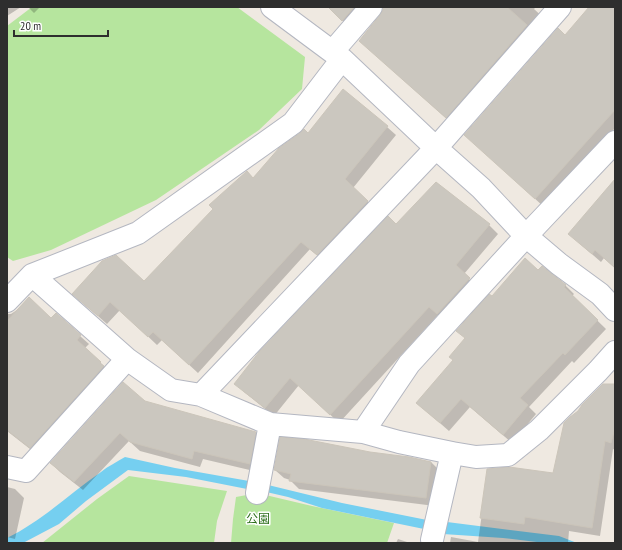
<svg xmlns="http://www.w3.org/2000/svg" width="622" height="550" font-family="'PT Sans Narrow','Noto Sans JP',sans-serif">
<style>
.green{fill:#b6e59e}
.water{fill:#75cff0}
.shadow{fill:#0003}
.building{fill:#cbc7bf;stroke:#cbc5ba}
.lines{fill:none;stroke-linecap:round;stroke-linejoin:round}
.minor-casing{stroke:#b4b7c1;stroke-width:24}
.minor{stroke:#fff;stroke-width:22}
.labels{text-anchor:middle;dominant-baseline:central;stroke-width:3;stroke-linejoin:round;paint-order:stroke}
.park-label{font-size:12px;fill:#2c6e1b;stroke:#fff}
</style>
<rect width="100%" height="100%" fill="#efe9e1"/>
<path class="green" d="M32 7H237L305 57 302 89 259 130 156 200 51 250 13 261 7 257V26Z
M129 476 227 491 217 521 214 543H42L97 499Z
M257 493 312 506 394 523 387 543H231L233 519 236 497Z"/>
<path class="water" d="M125 457 175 468 249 481 247 489 186 477 128 470 86 501 59 524 23 543H7V538C42 521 69 494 101 472 108 466 117 462 125 457Z
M264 484 342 503 427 520 424 529 322 508 288 497 262 491Z
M447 522 559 536 577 543H545L503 538 443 534Z"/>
<path class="shadow" d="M7 7H21L7 16Z
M28 7H40L34 13Z
M328 7H371L352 29Z
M384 7H536L534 9 547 21 455 126 369 49Z
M591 7H615V128L544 207 474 143Z
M387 127 396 135 353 188 376 210 326 263 310 249 198 373 162 340 157 345 120 310 107 324 82 302 144 282 253 179 308 134Z
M615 180V268L604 258 601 262 578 242Z
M437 183 489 225 498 234 464 274 478 288 447 322 438 315 339 423 299 385 274 416 244 392 236 383 396 225Z
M538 271 565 285 574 294 572 296 606 329 574 363 572 361 529 407 536 414 512 443 470 407 449 431 417 403 454 360 466 339 492 298Z
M29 298 51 319 80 336 89 344 85 348 109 371 39 456 7 431V314H11L17 310Z
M615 385V450L613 449 600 536 569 531 568 543H450L451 537 478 542 488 470 554 474Z
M145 402 255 433 264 441 258 472 203 459 200 467 140 451 129 441 83 490 60 472 51 463Z
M370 453 409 458 431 462 440 471 435 506 299 489 290 480 284 478 275 470Z
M7 487 15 489 24 498 15 539 7 537Z
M398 539 410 543H396Z"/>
<path class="building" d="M328 7H354L342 21Z
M383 7H507L527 25 446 118 359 41 380 15 383 10Z
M589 7H615V110L535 199 464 135 558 28 565 35Z
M343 89 388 126 345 179 368 201 317 255 301 242 189 365 153 332 148 337 110 302 98 316 72 294 102 261 116 255 144 281 213 209 209 205 247 171 253 178 279 148 300 133 304 129 308 133Z
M615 179V268L595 250 592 254 568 234Z
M436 182 490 224 456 265 470 278 437 314 429 307 330 415 290 378 265 408 234 384 259 352 388 216 396 224Z
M525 258 538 270 542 266 566 285 564 287 598 320 565 355 563 353 520 398 528 405 503 435 461 399 440 423 416 403 453 360 449 357 465 338 456 331 489 294 492 296Z
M29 297 51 318 56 313 81 335 77 340 101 362 100 363 104 366 30 448 7 430V321Z
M123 382 145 401 256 432 250 464 194 451 192 459 130 442 120 433 74 482 50 463Z
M603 384H615V428L611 443 605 441 592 528 525 517 524 524 480 518 487 469 509 467 553 473 564 423 570 417 578 411 582 405Z
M280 437 304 439 370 452 409 457 431 462 426 498 289 481 291 474 274 470Z"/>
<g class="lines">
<g class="minor-casing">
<path id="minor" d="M272 7 342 59 436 148 481 188 526 236 559 264 600 294 615 310
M333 51 371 7
M7 301 32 275 138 233 293 123 342 59
M127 359 171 390 201 395 270 424 363 432 399 442 452 453 476 457 508 455 539 430 598 371 615 352
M201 395 436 148 560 7
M363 432 409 364 526 236 615 142
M7 467 26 471 127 359 32 275
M257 493 270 424
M432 540 452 453"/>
</g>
<use href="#minor" class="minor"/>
</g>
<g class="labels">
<g class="park-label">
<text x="258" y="518">公園</text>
</g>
</g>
<rect width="622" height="550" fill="none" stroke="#2e2e2e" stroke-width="16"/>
<path d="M14 30v6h94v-6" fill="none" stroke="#2e2e2e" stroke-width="2"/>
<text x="20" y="30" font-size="12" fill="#2e2e2e" stroke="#ffffff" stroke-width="3" paint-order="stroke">20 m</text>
</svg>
